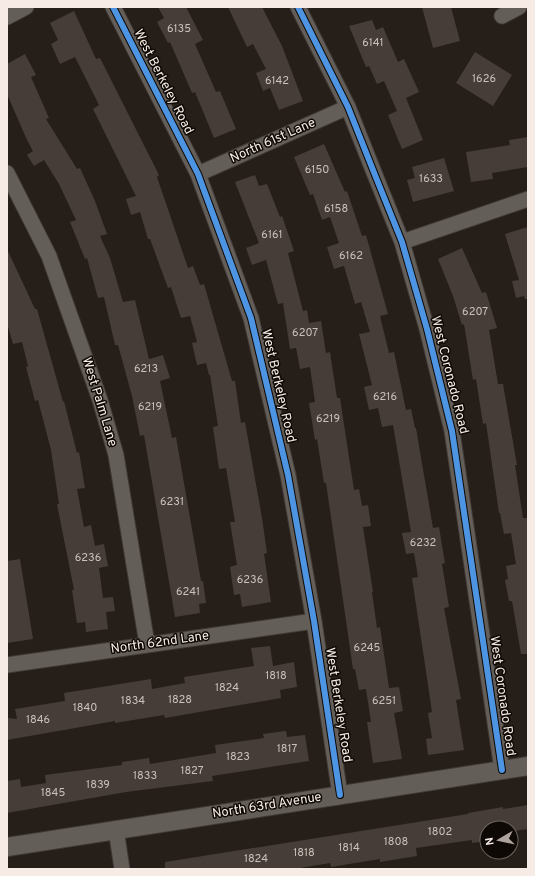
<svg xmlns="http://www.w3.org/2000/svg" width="535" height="876" font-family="Overpass,sans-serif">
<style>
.building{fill:#463d38}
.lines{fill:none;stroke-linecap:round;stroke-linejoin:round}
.minor-casing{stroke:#413936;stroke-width:17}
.tertiary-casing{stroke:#413936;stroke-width:20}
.minor{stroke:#645e59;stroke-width:15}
.tertiary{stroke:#645e59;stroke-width:18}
.cycleway-casing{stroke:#0f0905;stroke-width:8}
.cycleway{stroke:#4d94e3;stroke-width:6}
.labels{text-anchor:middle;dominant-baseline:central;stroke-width:3;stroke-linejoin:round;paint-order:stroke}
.number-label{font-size:11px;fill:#cbc0ba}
.street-label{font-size:13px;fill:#f7ece5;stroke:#0f0905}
</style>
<rect width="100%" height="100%" fill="#261e18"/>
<path class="building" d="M158 7H186L203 40 195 44 216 92 220 91 236 129 214 138 195 92 192 93 170 42 168 43 157 22 164 18Z
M228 7H262L282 46 303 101 279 110 270 88 263 91 256 73 266 69 253 44 247 47Z
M422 7H451L460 41 433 48Z
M74 11 96 59 100 58 159 175 157 177 188 268 193 266 200 285 204 284 232 381H235L241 423 245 422 262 518 267 553 264 554 271 602 242 607 240 594 234 595 230 567 237 565 230 522H235L226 468 219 469 213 427 218 426 210 375H209L206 363 197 365 192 343 197 342 190 316 181 318 171 287 168 288 150 239H148L140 212 131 215 126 199 136 196 93 109 99 105 75 57 60 64 51 44 58 40 50 23Z
M372 20 376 30 383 27 398 62 404 59 419 92 406 98 423 140 402 149 388 115 397 111 384 81 377 84 369 66 366 67 349 26Z
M475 52 512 75 493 106 456 83Z
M25 54 36 75 31 77 49 118 46 119 77 169 80 168 95 201 107 234 100 236 110 258 123 302 135 300 149 359 163 355 170 378 160 381 172 438 176 437 201 581H203L206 603 199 604 200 613 175 617 144 435 140 436 132 396 118 345H115L104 297 98 298 87 258 85 259 70 222 76 220 59 184 44 160 34 166 27 155 33 151 27 140 7 94V64Z
M528 137V167L492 173 493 179 471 182 466 152 510 145 509 140Z
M324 144 345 192 347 191 362 236 366 235 388 314 380 316 389 353 394 352 406 410 411 409 415 428H416L433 528 439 527 445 563 442 564 449 607 444 608 461 699 456 700 464 750 428 755 426 739 432 738 428 713 432 712 412 578 418 577 414 553 406 554 402 533 411 532 393 425 382 427 378 408 369 410 364 387 372 385 359 334 370 332 361 302 355 304 344 266 334 269 327 247 339 243 330 217 322 220 313 194 310 195 294 157Z
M444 158 454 191 413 202 407 180 415 178 412 167Z
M255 175 259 186 267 184 280 217 282 216 294 251 288 253 303 311 307 310 309 323 321 321 326 353 330 352 337 398H340L354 490 359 489 362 506 368 505 371 526 363 527 373 592H372L377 628 380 627 389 688 399 687 403 711 394 713 402 759 373 763 367 722H371L366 689 359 690 355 669H353L326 483H324L317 439 315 440 309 403 315 402 310 367 300 369 296 348 290 349 283 303 278 304 266 260 252 265 246 248 259 243 235 182Z
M528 227V299H525L524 296 516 298 512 281 519 280 505 234Z
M462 248 482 293 486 292 497 328 489 330 498 384H503L517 465H515L523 518H528V654H521L512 601H509L505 580 508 579 506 566 516 564 511 533 504 534 500 513H499L486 423 483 424 476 379 473 380 464 324 462 325 453 296 438 259Z
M7 249 35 309H37L63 402 64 401 77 453 79 452 85 488 77 489 84 527 91 525 95 546 104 544 108 566 99 568 103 598 113 597 115 611 106 612 108 629 86 632 85 622 77 623 72 590H74L57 504H59L51 450 38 400 35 401 26 367 28 366 22 342 13 344 7 323Z
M20 559 33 639 7 643V561Z
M270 646 273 666 294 662 297 687 280 690 281 698 165 718 164 715 115 723V721L7 740V718L17 719 15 709 65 701 64 693 151 679 152 689 185 683 184 677 254 666 251 648Z
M286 731 287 737 305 735 309 761 212 776 213 781 126 792 7 813V781L20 779 21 787 46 783 45 775 122 765V762L149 758 150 764 216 753 215 745 264 738 263 734Z
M528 805V829L514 831 513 828H487V841L472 843V840L416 848 417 856 380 862V859L331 867 330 863 294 869H165V862L468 814V813L503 807V809Z"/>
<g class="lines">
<g class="minor-casing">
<path id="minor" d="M113 7 198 174 251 318 288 475 314 621 340 795
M298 7 348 107 375 175 402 242 427 329 452 431 502 770
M502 16 519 7
M7 17 26 7
M7 173 49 256 100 400 116 455 147 644
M198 174 348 107
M402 242 528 199
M7 665 314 621
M116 829 122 869"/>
</g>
<g class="tertiary-casing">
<path id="tertiary" d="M7 847 528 766"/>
</g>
<use href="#minor" class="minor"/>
<use href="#tertiary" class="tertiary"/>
<g class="cycleway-casing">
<path id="cycleway" d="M113 7 198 174 251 318 288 475 314 621 340 795
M298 7 348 107 375 175 402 242 427 329 452 431 502 770"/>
</g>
<use href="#cycleway" class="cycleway"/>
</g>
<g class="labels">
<g class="number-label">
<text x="179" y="29">6135</text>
<text x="373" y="43">6141</text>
<text x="484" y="79">1626</text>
<text x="277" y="81">6142</text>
<text x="317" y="170">6150</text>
<text x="431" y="179">1633</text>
<text x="336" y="209">6158</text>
<text x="272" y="235">6161</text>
<text x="351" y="256">6162</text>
<text x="475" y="312">6207</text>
<text x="305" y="333">6207</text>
<text x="146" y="369">6213</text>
<text x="385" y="397">6216</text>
<text x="150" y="407">6219</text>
<text x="328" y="419">6219</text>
<text x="172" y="502">6231</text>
<text x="423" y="543">6232</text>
<text x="88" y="558">6236</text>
<text x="250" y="580">6236</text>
<text x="188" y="592">6241</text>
<text x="367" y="648">6245</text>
<text x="276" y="676">1818</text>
<text x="227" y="688">1824</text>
<text x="180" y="700">1828</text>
<text x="133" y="701">1834</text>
<text x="384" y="701">6251</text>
<text x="85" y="708">1840</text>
<text x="38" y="720">1846</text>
<text x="287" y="749">1817</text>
<text x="238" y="757">1823</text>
<text x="192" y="771">1827</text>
<text x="145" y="776">1833</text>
<text x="98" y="785">1839</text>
<text x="53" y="793">1845</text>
<text x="440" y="832">1802</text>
<text x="396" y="842">1808</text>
<text x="349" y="848">1814</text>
<text x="304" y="853">1818</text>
<text x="256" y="859">1824</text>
</g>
<g class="street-label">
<text transform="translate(163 82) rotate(63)">West Berkeley Road</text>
<text transform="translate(273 141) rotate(-24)">North 61st Lane</text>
<text transform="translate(449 375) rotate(76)">West Coronado Road</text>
<text transform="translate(278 386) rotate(77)">West Berkeley Road</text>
<text transform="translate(99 402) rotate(73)">West Palm Lane</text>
<text transform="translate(160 643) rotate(-8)">North 62nd Lane</text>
<text transform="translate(502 696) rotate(82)">West Coronado Road</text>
<text transform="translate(338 705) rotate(81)">West Berkeley Road</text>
<text transform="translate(267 806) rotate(-9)">North 63rd Avenue</text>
</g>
</g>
<rect width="535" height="876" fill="none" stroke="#f7ece5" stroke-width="16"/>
<g transform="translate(499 840) rotate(261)"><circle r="19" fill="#0f0905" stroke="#6c645f"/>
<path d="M0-3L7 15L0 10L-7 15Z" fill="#aea49d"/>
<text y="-6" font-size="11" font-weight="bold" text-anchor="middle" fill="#f7ece5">N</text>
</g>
</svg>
